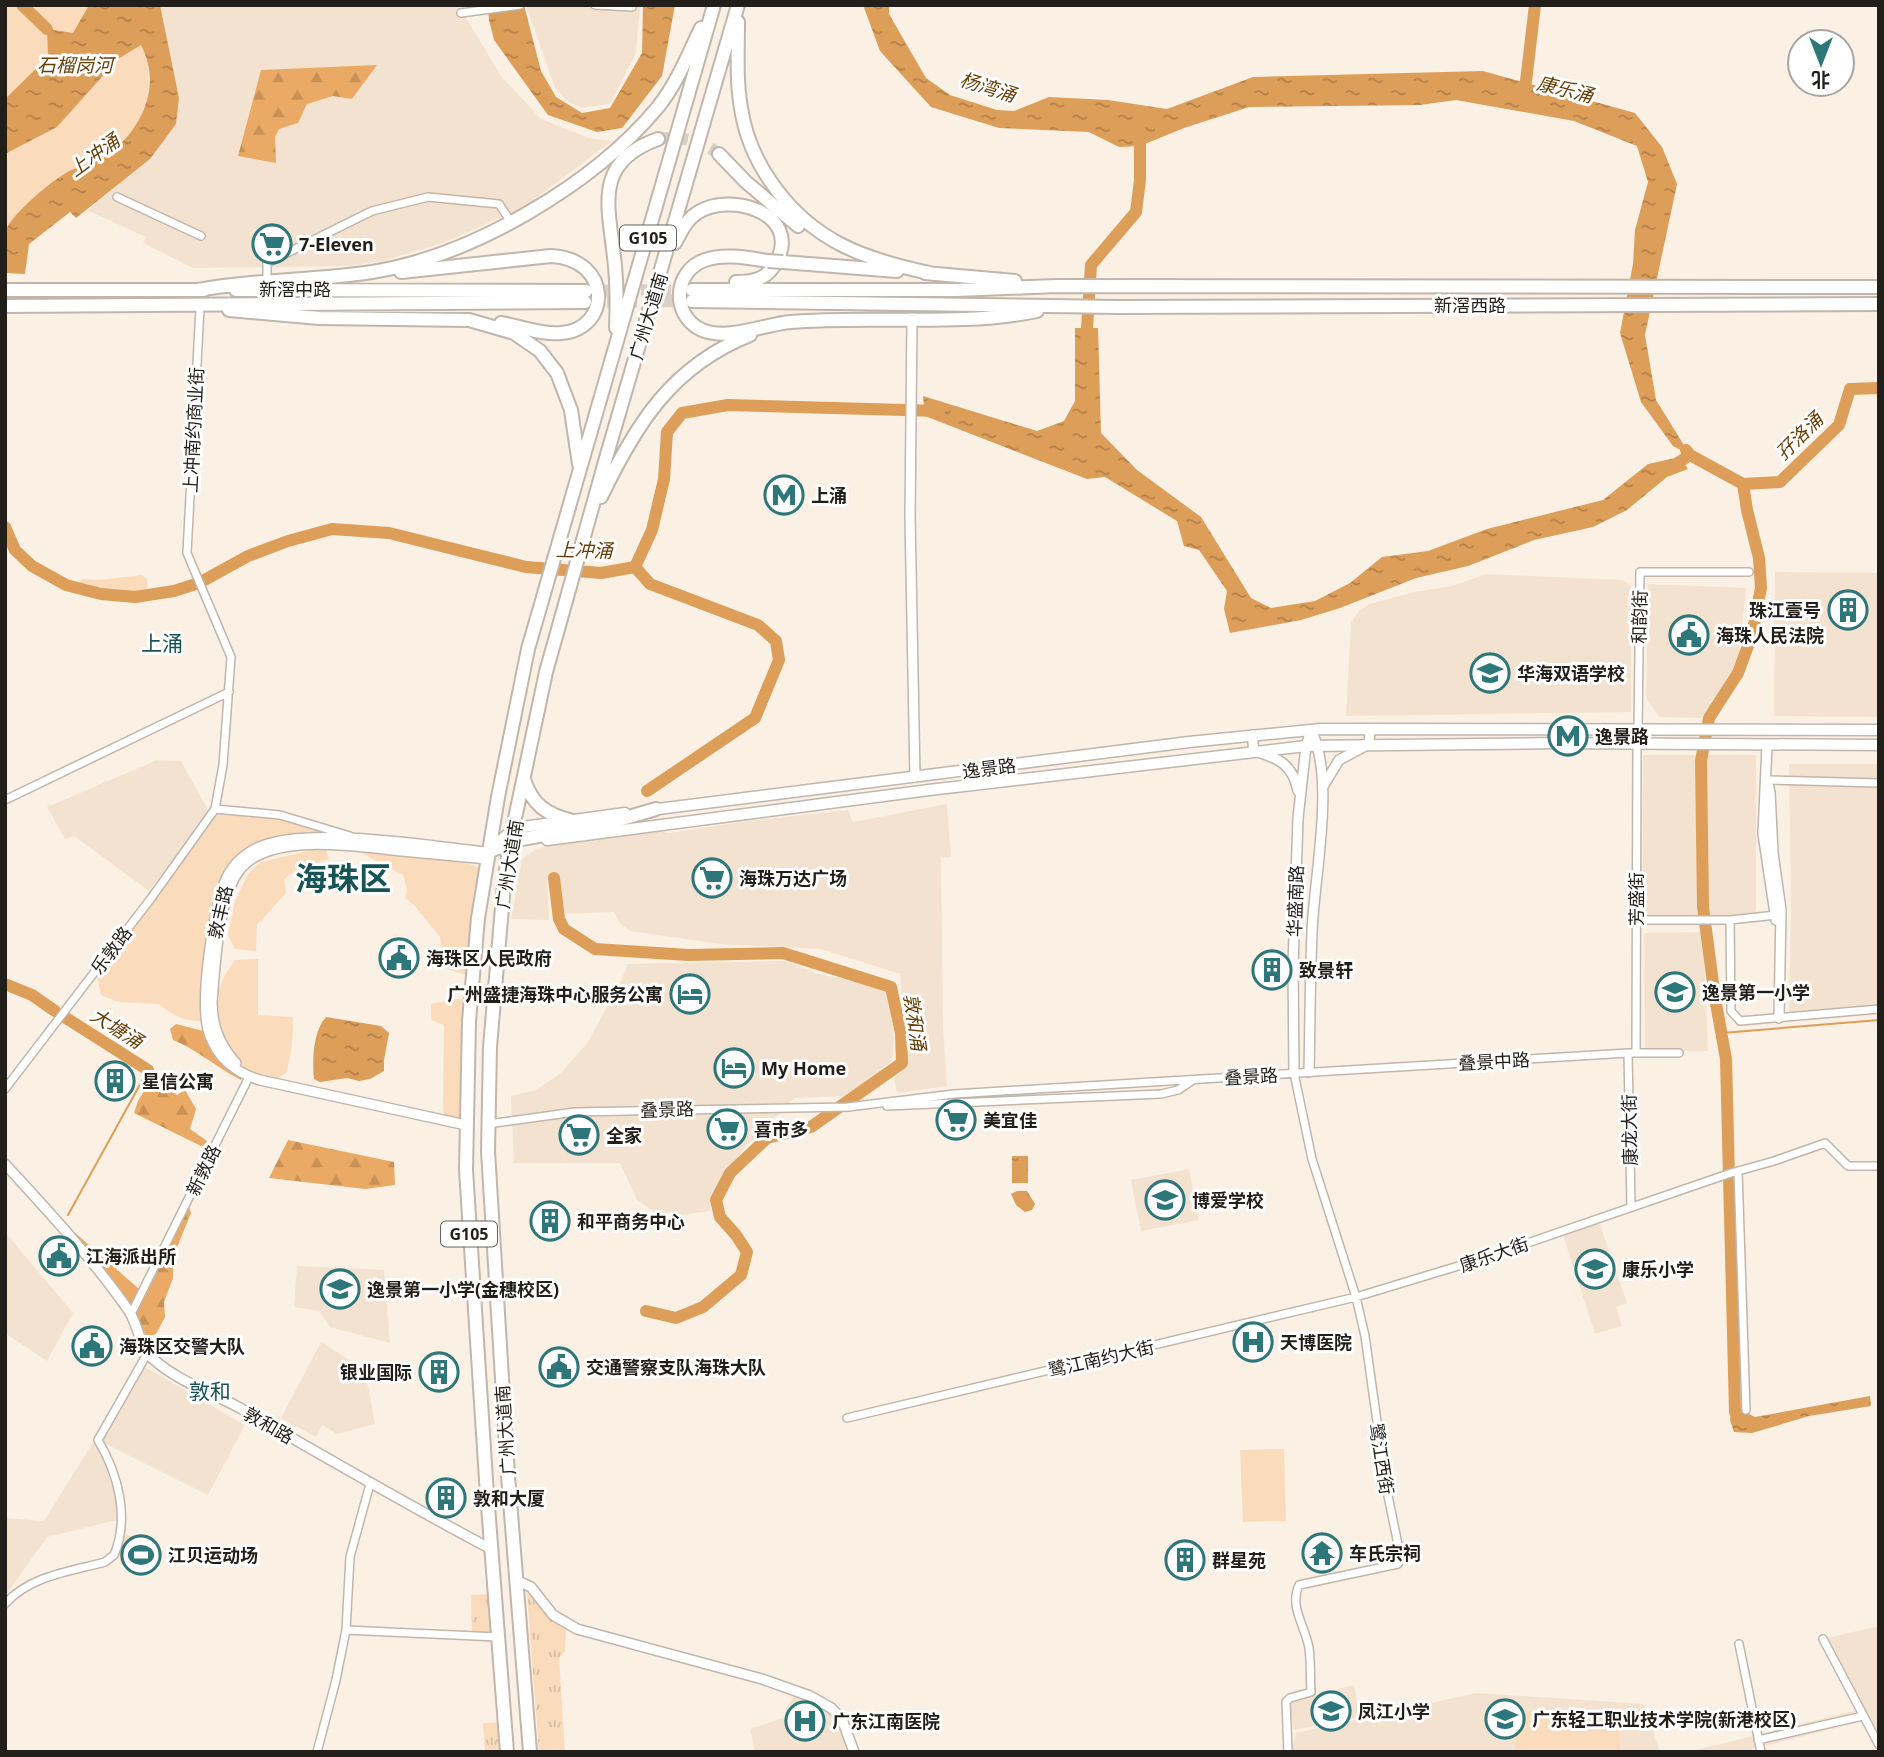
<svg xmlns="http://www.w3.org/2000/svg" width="1884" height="1757" font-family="'Noto Sans','Noto Sans SC',sans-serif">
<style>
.built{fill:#f4e2d1}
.grass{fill:url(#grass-tufts)}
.forest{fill:url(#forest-firs)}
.green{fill:#fadcbd}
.water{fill:url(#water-ripples)}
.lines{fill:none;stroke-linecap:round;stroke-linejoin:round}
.stream{stroke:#dd9e59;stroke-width:2}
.river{stroke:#dd9e59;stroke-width:12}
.trunk-tunnel{stroke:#dad0c6;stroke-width:12;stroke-dasharray:12 6;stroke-linecap:butt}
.minor-casing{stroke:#c1b6ab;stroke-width:10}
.tertiary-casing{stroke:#c1b6ab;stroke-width:12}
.secondary-casing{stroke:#c1b6ab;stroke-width:13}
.trunk-casing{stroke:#c1b6ab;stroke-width:16}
.minor{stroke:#fff;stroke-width:7}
.tertiary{stroke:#fff;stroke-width:9}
.secondary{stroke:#fff;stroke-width:10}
.trunk{stroke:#fff;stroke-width:12}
.trunk-bridge-casing{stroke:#c1b6ab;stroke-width:16;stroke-linecap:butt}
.trunk-bridge{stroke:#fff;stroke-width:12}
.labels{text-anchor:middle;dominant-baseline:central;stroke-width:6;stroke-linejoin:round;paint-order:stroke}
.shield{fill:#fff;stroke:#64625f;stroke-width:2}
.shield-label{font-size:16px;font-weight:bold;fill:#221e1a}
.poi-label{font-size:18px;font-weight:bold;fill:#221e1a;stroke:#fff;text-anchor:start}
.street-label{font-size:18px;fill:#221e1a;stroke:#fff}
.water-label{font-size:19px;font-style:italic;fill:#683f06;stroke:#fff}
.quarter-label{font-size:21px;fill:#175455;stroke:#fff}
.town-label{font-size:32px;font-weight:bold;fill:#175455;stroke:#fff}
</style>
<defs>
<pattern id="grass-tufts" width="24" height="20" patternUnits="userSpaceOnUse" patternTransform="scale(1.75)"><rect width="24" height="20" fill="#fadcbd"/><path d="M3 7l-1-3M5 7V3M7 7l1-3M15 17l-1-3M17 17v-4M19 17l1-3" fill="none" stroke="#d6bca2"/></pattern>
<pattern id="forest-firs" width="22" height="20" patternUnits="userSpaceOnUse" patternTransform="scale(1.75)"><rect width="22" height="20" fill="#eaaa65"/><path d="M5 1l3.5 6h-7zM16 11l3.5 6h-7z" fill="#c89257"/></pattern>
<pattern id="water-ripples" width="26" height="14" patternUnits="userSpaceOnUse" patternTransform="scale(1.75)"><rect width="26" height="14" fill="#dd9e59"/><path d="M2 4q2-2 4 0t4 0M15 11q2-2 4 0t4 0" fill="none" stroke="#b38049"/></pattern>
</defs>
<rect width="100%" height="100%" fill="#fbf0e4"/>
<path class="built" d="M160 5H471L466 7V18L501 76 541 119 589 138 612 141 524 207 443 243 382 261 350 266 193 268 143 243 146 237 87 210 150 159 179 98Z
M526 5H640L636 53 610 104 582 108 567 101 555 88Z
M1775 572 1879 573V717L1774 716Z
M1486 574 1623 580 1631 586V712L1346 716 1351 623 1358 612 1370 604 1414 592 1452 586Z
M1648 584 1746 588 1739 655 1728 683 1701 718 1659 717 1646 698Z
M1643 755H1756V915H1642Z
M157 760 181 761 209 812 149 891 74 836 65 839 47 807Z
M1789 764H1879V1005L1789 1012 1791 913Z
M947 804 951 857 941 858 943 1027 947 1086 897 1093 894 1078 907 1066 900 974 821 949 720 944 630 931 620 923 614 912 563 914 559 878 547 879 549 920 511 919 522 859 536 849 555 844 657 831 669 833 748 821 848 810 853 822Z
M1703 932 1708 1051 1645 1052 1644 933Z
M785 961 815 973 888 989 894 1038 892 1061 845 1096 795 1098 745 1147 715 1191 709 1211 682 1215 654 1212 637 1200 620 1163H514L511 1096 536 1090 561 1073 588 1042 621 981 628 964Z
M1189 1169 1199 1220 1141 1231 1131 1180Z
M1599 1222 1627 1303 1616 1307 1622 1326 1595 1334 1563 1235Z
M5 1232 73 1313 47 1361 5 1333Z
M297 1266 384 1270 390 1343 330 1327 319 1311 294 1307Z
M321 1342 362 1368 367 1382 375 1424 337 1434 322 1425 316 1437 281 1418Z
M145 1367 245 1425 208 1495 102 1442Z
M95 1439 115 1477 121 1519 47 1537 5 1596V1518L44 1521Z
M1879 1626V1741L1867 1720 1752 1749 1753 1752H1688L1861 1709 1823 1639Z
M1354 1685 1358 1707 1371 1705 1372 1715 1293 1730 1289 1701Z
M1476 1693 1645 1704 1660 1752H1291L1296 1733Z
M795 1694 814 1703 839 1723 849 1752H755L750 1729 785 1717 787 1707Z"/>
<path class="grass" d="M527 1593 533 1594 566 1628 565 1652 559 1658 565 1752H539Z
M493 1594 494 1633 472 1634 471 1595Z
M503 1722 505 1752H485L483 1723Z"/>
<path class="forest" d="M377 65 352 99 333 96 307 104 298 123 279 129 275 137 276 163 238 156 261 70Z
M176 1024 207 1032 242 1076 241 1080C217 1068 198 1050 173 1040L170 1029Z
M156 1072 164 1084 177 1095 185 1090 196 1109 190 1129 207 1141 203 1147 134 1113 138 1101Z
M288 1140 394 1162 395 1185 365 1189 269 1178Z
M189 1206 191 1213 173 1257V1278L164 1302 165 1317 156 1334 147 1337 134 1313Z
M65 1224 139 1289 132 1305H128L72 1238Z"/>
<path class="green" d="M5 5H89L73 33 5 99Z
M141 45 148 60 149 98 136 127 107 156 68 172 23 206 5 231V154L57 127 118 59Z
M142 575 147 579 148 588C127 597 100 590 79 585L81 579 99 580Z
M227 812 280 817 351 838 250 848C206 868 201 978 201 1021 184 1021 171 1015 159 1004L118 1002 101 995 97 977 217 815Z
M325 847 329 859 296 870 284 879 286 893 257 925 256 951 235 949 228 935 235 901 248 874 261 862Z
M361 853C393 853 452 854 479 868L467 975 450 970 443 966 440 937 414 905 405 898 407 890 403 875Z
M258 959V1015L293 1017C293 1036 292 1055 286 1073L276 1079C264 1076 250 1074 241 1065 228 1053 216 1017 217 999 218 985 227 971 235 960Z
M458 999H467L463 1122 445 1116 443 1112 444 1025 431 1020V1004Z
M1284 1449 1286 1521 1243 1522 1240 1450Z
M126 1534 163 1552 160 1564C144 1577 137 1571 120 1562L119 1548Z
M1609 1710 1619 1712 1620 1752H1515V1713L1524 1711Z"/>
<path class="water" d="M89 5H160L179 98 176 124 150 159 76 218 70 212 29 244 25 274 5 273C5 261 1 241 6 230 13 212 53 180 69 171 82 165 98 163 109 154 143 127 162 86 141 45L118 59 57 127 5 154V99L48 57 47 29 73 33Z
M488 5H524L541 71 556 97 582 113 610 108 642 53 643 5H675L662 76 622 128 597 132 548 115 494 40 489 20Z
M863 5H889V14L926 78 950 95 997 110 1014 111 1049 97 1108 100 1167 109 1253 77 1483 71 1635 113 1662 147 1677 184 1645 335 1656 400 1690 455 1673 446 1641 402 1620 333 1633 264 1635 230 1648 182 1637 146 1574 121 1456 100 1420 105 1249 107 1184 128 1140 146 1119 147 1089 132 999 128 931 107 880 51Z
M1075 328H1098L1101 433 1137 470 1201 517 1251 598 1271 608 1315 601 1350 583 1382 557 1428 551 1487 529 1603 500 1648 464 1680 457 1688 469 1667 477 1627 510 1593 527 1534 540 1468 566 1416 578 1340 608 1301 620 1230 633 1224 609 1227 591 1199 550 1184 546 1177 521 1105 477 1087 479 925 416 923 396 1037 431 1064 421 1075 401Z
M326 1017 381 1026 389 1033 384 1060V1071L370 1079 359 1081 347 1078 320 1082 314 1079C312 1061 313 1031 326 1017Z
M1012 1156H1028V1183H1012Z
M1017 1191H1027L1035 1204 1032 1210 1025 1212 1016 1205 1011 1194Z
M1870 1396 1871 1406 1809 1416 1752 1433 1734 1432 1730 1420 1732 1400 1741 1410 1755 1417Z"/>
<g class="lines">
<path class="stream" d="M1722 1033 1879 1020
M68 1215 148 1070"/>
<path class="river" d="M22 5 47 29
M1524 98 1535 5
M1086 344 1091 265 1136 212 1140 180V130
M1686 450 1690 455 1743 484 1780 482 1839 425 1850 389 1879 388
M1670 468 1690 455
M5 527 15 550 32 566 66 585 101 594 135 597 174 591 199 583 248 556 288 541 332 529 389 533 526 567 601 573 635 567 652 530 664 479 667 432 682 413 728 405 939 411
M635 567 650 584 758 625 776 641 779 660 755 718 647 791
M554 878 559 919 564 929 595 949 688 955 783 953 891 987 901 1033 902 1063 811 1127 767 1138 730 1173 716 1200 720 1217 736 1235 747 1252 741 1275 703 1307 676 1318 646 1311
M5 984 32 995 55 1011
M66 1018 148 1070
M1741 1417 1735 1412 1726 1059 1715 998 1703 907 1701 761 1709 718 1738 673 1752 635 1761 588 1759 558 1747 510 1743 484"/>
<path class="trunk-tunnel" d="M658 139C681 136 700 140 719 154
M587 291 691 290
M589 302 690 301"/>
<g class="minor-casing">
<path id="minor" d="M595 5 632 7V5
M461 13 520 5
M117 197 201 236
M267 280V263L372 211 428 197 499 204 511 222
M1638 729 1640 572H1749
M1767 780 1879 783
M5 800 229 692
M215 809 280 815 350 836
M1635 920H1730L1776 915
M1730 920 1731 1011 1740 1021 1879 1009
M1628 1053 1631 1207
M1636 1053 1637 745
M5 1089 152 897 215 809 223 765 231 657 187 553 200 307
M887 1106 1161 1094 1178 1090 1193 1080
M848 1107 954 1094 1628 1053H1679
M488 1124 575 1112 851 1107
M1738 1171 1746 1410
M131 1314 249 1077
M847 1418 1356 1297 1478 1260 1731 1173 1774 1161 1825 1143 1848 1166H1879
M5 1604C29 1576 71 1571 105 1562L114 1555C130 1517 118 1474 98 1440L147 1354
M346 1630 497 1637
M1823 1639 1879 1745
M1739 1644 1761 1752
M1758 1740 1863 1716
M317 1752 336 1680 346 1630 350 1557 370 1484
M1288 1752 1286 1702 1290 1698 1311 1692C1310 1677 1311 1662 1309 1648 1305 1625 1289 1607 1299 1585L1398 1564 1401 1559 1386 1486 1365 1336 1356 1297 1312 1159 1294 1073"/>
</g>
<g class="tertiary-casing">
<path id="tertiary" d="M912 318 910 516 915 777
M1252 735 1254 751C1278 758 1293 764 1298 791
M1767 745 1763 834 1776 920
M1767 780 1770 792 1773 853 1781 910 1779 1018
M1324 785 1339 760 1369 744 1370 729
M236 1063C220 1046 212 1025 212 1002 215 966 218 901 238 872 267 830 359 847 402 851 430 854 459 856 487 859
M1309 1072C1310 1026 1310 979 1312 932 1314 876 1336 779 1311 730
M1294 1073 1293 966 1298 818 1306 746 1311 730
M466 1125 260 1080C236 1073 219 1060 210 1036 198 1007 213 908 226 879 232 866 242 856 255 849 304 824 431 847 488 852
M5 1164C48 1211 93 1259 129 1311 138 1325 140 1347 152 1358 177 1381 211 1392 240 1408 323 1456 406 1504 491 1549
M516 1580 531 1587 553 1615 577 1629 762 1679 810 1696 831 1708 842 1719 854 1752"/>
</g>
<g class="secondary-casing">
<path id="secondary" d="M650 810 1189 742 1321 729 1879 730
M547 840 929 790 1306 746 1558 743 1879 745
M491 849 509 833 523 827 625 813"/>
</g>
<g class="trunk-casing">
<path id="trunk" d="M738 22C738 51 736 79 741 108 745 135 755 159 771 182 812 242 866 260 934 274
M719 154 746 182 798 226
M675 243C681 232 686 220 697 213 730 191 801 213 777 261 768 279 754 282 736 282
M768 261C748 258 725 253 705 260 673 271 671 316 702 330 728 341 764 324 791 322 871 315 959 327 1037 311
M783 262 897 271
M401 272 551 256C612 259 612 329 561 333 542 335 520 326 501 323
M925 273 1015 281
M5 290H204
M198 290C256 279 314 281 372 272 472 256 593 185 658 107 677 83 688 55 701 28
M236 290 586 291
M692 290H956L1057 286 1879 287
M692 301 1117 307 1879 304
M5 306 585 302
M229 310 319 318 469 320 514 333 540 351 557 373 571 410 579 464
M616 328C617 304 617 281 614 257 608 204 594 162 658 139
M601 497C636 424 672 366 750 335
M524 779C532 805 547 815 573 821
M488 852 517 840 605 824 656 809
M507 1752 486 1480 466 1170 469 1021 478 918 498 797 528 649 714 5
M530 1752 508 1476 488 1151 490 1047 504 884 510 842 546 672 606 458 738 5"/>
</g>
<use href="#minor" class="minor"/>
<use href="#tertiary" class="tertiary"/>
<use href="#secondary" class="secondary"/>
<use href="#trunk" class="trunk"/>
<g class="trunk-bridge-casing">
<path id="trunk-bridge" d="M768 261 783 262"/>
</g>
<use href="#trunk-bridge" class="trunk-bridge"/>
</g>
<defs>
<g id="supermarket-ring" transform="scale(2.0125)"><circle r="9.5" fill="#fff" stroke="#2d7679" stroke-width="1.5"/><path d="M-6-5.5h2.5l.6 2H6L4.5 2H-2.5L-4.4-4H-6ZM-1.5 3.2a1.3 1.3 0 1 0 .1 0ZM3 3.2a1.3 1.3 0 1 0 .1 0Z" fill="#2d7679"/></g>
<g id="metro-ring" transform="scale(2.0125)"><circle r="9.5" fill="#fff" stroke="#2d7679" stroke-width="1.5"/><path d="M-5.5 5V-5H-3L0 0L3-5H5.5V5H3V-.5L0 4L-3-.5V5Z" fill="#2d7679"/></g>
<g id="building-ring" transform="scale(2.0125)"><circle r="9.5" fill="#fff" stroke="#2d7679" stroke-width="1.5"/><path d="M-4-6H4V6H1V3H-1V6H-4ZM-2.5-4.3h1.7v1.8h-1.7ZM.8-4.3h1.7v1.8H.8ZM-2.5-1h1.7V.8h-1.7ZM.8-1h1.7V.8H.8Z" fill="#2d7679"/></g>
<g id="civic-ring" transform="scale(2.0125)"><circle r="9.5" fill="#fff" stroke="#2d7679" stroke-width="1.5"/><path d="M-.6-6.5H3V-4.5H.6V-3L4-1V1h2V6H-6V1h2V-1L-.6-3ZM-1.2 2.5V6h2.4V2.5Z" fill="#2d7679"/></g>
<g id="school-ring" transform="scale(2.0125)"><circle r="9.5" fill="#fff" stroke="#2d7679" stroke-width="1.5"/><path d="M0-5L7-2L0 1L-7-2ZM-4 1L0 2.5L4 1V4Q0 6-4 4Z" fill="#2d7679"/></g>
<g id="hotel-ring" transform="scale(2.0125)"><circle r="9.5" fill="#fff" stroke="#2d7679" stroke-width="1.5"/><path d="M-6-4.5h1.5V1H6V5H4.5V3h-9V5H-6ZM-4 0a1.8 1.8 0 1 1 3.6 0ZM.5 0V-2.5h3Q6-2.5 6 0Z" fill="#2d7679"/></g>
<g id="hospital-ring" transform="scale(2.0125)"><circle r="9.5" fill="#fff" stroke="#2d7679" stroke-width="1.5"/><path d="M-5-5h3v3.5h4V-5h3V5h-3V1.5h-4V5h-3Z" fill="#2d7679"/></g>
<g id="temple-ring" transform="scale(2.0125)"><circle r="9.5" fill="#fff" stroke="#2d7679" stroke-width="1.5"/><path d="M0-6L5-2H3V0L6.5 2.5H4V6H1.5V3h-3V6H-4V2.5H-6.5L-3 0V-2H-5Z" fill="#2d7679"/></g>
<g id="stadium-ring" transform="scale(2.0125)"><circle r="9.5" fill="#fff" stroke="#2d7679" stroke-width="1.5"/><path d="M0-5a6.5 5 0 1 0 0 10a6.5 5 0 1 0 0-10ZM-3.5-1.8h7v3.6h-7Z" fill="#2d7679"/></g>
<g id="university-ring" transform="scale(2.0125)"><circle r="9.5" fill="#fff" stroke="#2d7679" stroke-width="1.5"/><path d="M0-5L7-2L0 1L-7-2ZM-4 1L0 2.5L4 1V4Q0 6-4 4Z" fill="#2d7679"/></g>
</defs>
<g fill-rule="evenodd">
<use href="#supermarket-ring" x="272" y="244"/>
<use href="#metro-ring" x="784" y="495"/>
<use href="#building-ring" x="1848" y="610"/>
<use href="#civic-ring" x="1689" y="635"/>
<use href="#school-ring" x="1490" y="673"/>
<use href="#metro-ring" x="1568" y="736"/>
<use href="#supermarket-ring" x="712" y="878"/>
<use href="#civic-ring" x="399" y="958"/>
<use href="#building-ring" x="1272" y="970"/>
<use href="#school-ring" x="1675" y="992"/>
<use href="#hotel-ring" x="690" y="994"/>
<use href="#hotel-ring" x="734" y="1068"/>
<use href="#building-ring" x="115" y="1081"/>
<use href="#supermarket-ring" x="956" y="1120"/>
<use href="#supermarket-ring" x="727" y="1129"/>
<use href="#supermarket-ring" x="579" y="1135"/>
<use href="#school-ring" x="1165" y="1200"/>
<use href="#building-ring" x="550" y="1221"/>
<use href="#civic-ring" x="59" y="1256"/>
<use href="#school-ring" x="1595" y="1269"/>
<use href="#school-ring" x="340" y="1289"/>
<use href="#hospital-ring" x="1253" y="1342"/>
<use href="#civic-ring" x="92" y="1346"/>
<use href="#civic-ring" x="559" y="1367"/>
<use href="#building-ring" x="439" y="1372"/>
<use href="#building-ring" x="446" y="1498"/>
<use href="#temple-ring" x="1322" y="1553"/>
<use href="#stadium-ring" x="141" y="1555"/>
<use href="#building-ring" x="1185" y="1560"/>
<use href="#school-ring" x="1331" y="1711"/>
<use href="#university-ring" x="1505" y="1719"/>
<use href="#hospital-ring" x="805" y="1721"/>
</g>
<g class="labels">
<g class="shield">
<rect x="620" y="225.5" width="56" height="25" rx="5"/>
<rect x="441" y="1221.5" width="56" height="25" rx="5"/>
</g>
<g class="shield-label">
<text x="648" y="238">G105</text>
<text x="469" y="1234">G105</text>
</g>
<g class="poi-label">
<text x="299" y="244">7-Eleven</text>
<text x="811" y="495">上涌</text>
<text x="1821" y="610" text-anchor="end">珠江壹号</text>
<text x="1716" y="635">海珠人民法院</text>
<text x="1517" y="673">华海双语学校</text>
<text x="1595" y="736">逸景路</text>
<text x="739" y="878">海珠万达广场</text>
<text x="426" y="958">海珠区人民政府</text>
<text x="1299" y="970">致景轩</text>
<text x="1702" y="992">逸景第一小学</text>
<text x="663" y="994" text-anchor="end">广州盛捷海珠中心服务公寓</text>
<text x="761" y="1068">My Home</text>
<text x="142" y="1081">星信公寓</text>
<text x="983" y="1120">美宜佳</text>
<text x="754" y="1129">喜市多</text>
<text x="606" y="1135">全家</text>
<text x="1192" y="1200">博爱学校</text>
<text x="577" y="1221">和平商务中心</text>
<text x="86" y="1256">江海派出所</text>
<text x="1622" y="1269">康乐小学</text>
<text x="367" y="1289">逸景第一小学(金穗校区)</text>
<text x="1280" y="1342">天博医院</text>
<text x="119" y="1346">海珠区交警大队</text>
<text x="586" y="1367">交通警察支队海珠大队</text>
<text x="412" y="1372" text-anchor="end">银业国际</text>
<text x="473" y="1498">敦和大厦</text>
<text x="1349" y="1553">车氏宗祠</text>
<text x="168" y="1555">江贝运动场</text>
<text x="1212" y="1560">群星苑</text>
<text x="1358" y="1711">凤江小学</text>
<text x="1532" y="1719">广东轻工职业技术学院(新港校区)</text>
<text x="832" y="1721">广东江南医院</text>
</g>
<g class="street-label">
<text x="295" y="289">新滘中路</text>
<text x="1470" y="305">新滘西路</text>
<text transform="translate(648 316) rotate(-73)">广州大道南</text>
<text transform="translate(193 430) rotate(-87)">上冲南约商业街</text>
<text transform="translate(1639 617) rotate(-89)">和韵街</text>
<text transform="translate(989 768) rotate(-7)">逸景路</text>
<text transform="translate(509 864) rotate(-81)">广州大道南</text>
<text transform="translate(1636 899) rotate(-90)">芳盛街</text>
<text transform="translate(1295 901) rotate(-88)">华盛南路</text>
<text transform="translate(220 912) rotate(-77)">敦丰路</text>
<text transform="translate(111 950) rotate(-53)">乐敦路</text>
<text transform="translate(1494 1061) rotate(-3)">叠景中路</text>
<text transform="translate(1251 1076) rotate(-3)">叠景路</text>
<text transform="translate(667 1109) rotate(-2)">叠景路</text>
<text transform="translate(1629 1130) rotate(-91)">康龙大街</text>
<text transform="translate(203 1170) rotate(-64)">新敦路</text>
<text transform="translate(1494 1254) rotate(-19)">康乐大街</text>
<text transform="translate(1101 1358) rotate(-13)">鹭江南约大街</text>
<text transform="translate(269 1425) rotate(30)">敦和路</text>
<text transform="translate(505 1430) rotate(-94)">广州大道南</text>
<text transform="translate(1382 1459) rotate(81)">鹭江西街</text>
</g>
<g class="water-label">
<text x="75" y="65">石榴岗河</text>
<text transform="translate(988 87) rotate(17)">杨湾涌</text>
<text transform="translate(1565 89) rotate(14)">康乐涌</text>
<text transform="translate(94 155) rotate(-36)">上冲涌</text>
<text transform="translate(1799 436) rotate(-45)">孖洛涌</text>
<text transform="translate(584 550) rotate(1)">上冲涌</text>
<text transform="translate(915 1022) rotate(82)">敦和涌</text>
<text transform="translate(117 1028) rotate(32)">大塘涌</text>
</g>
<g class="quarter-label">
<text x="162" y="643">上涌</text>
<text x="210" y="1391">敦和</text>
</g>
<g class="town-label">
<text x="343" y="877">海珠区</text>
</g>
</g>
<rect width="1884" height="1757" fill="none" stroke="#221e1a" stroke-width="14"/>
<g transform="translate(1821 63) rotate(180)"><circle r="33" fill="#ffffff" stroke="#a7a5a3" stroke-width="2"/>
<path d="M0-5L12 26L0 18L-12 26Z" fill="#2d7679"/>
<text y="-10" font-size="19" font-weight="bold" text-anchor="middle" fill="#221e1a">北</text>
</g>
</svg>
